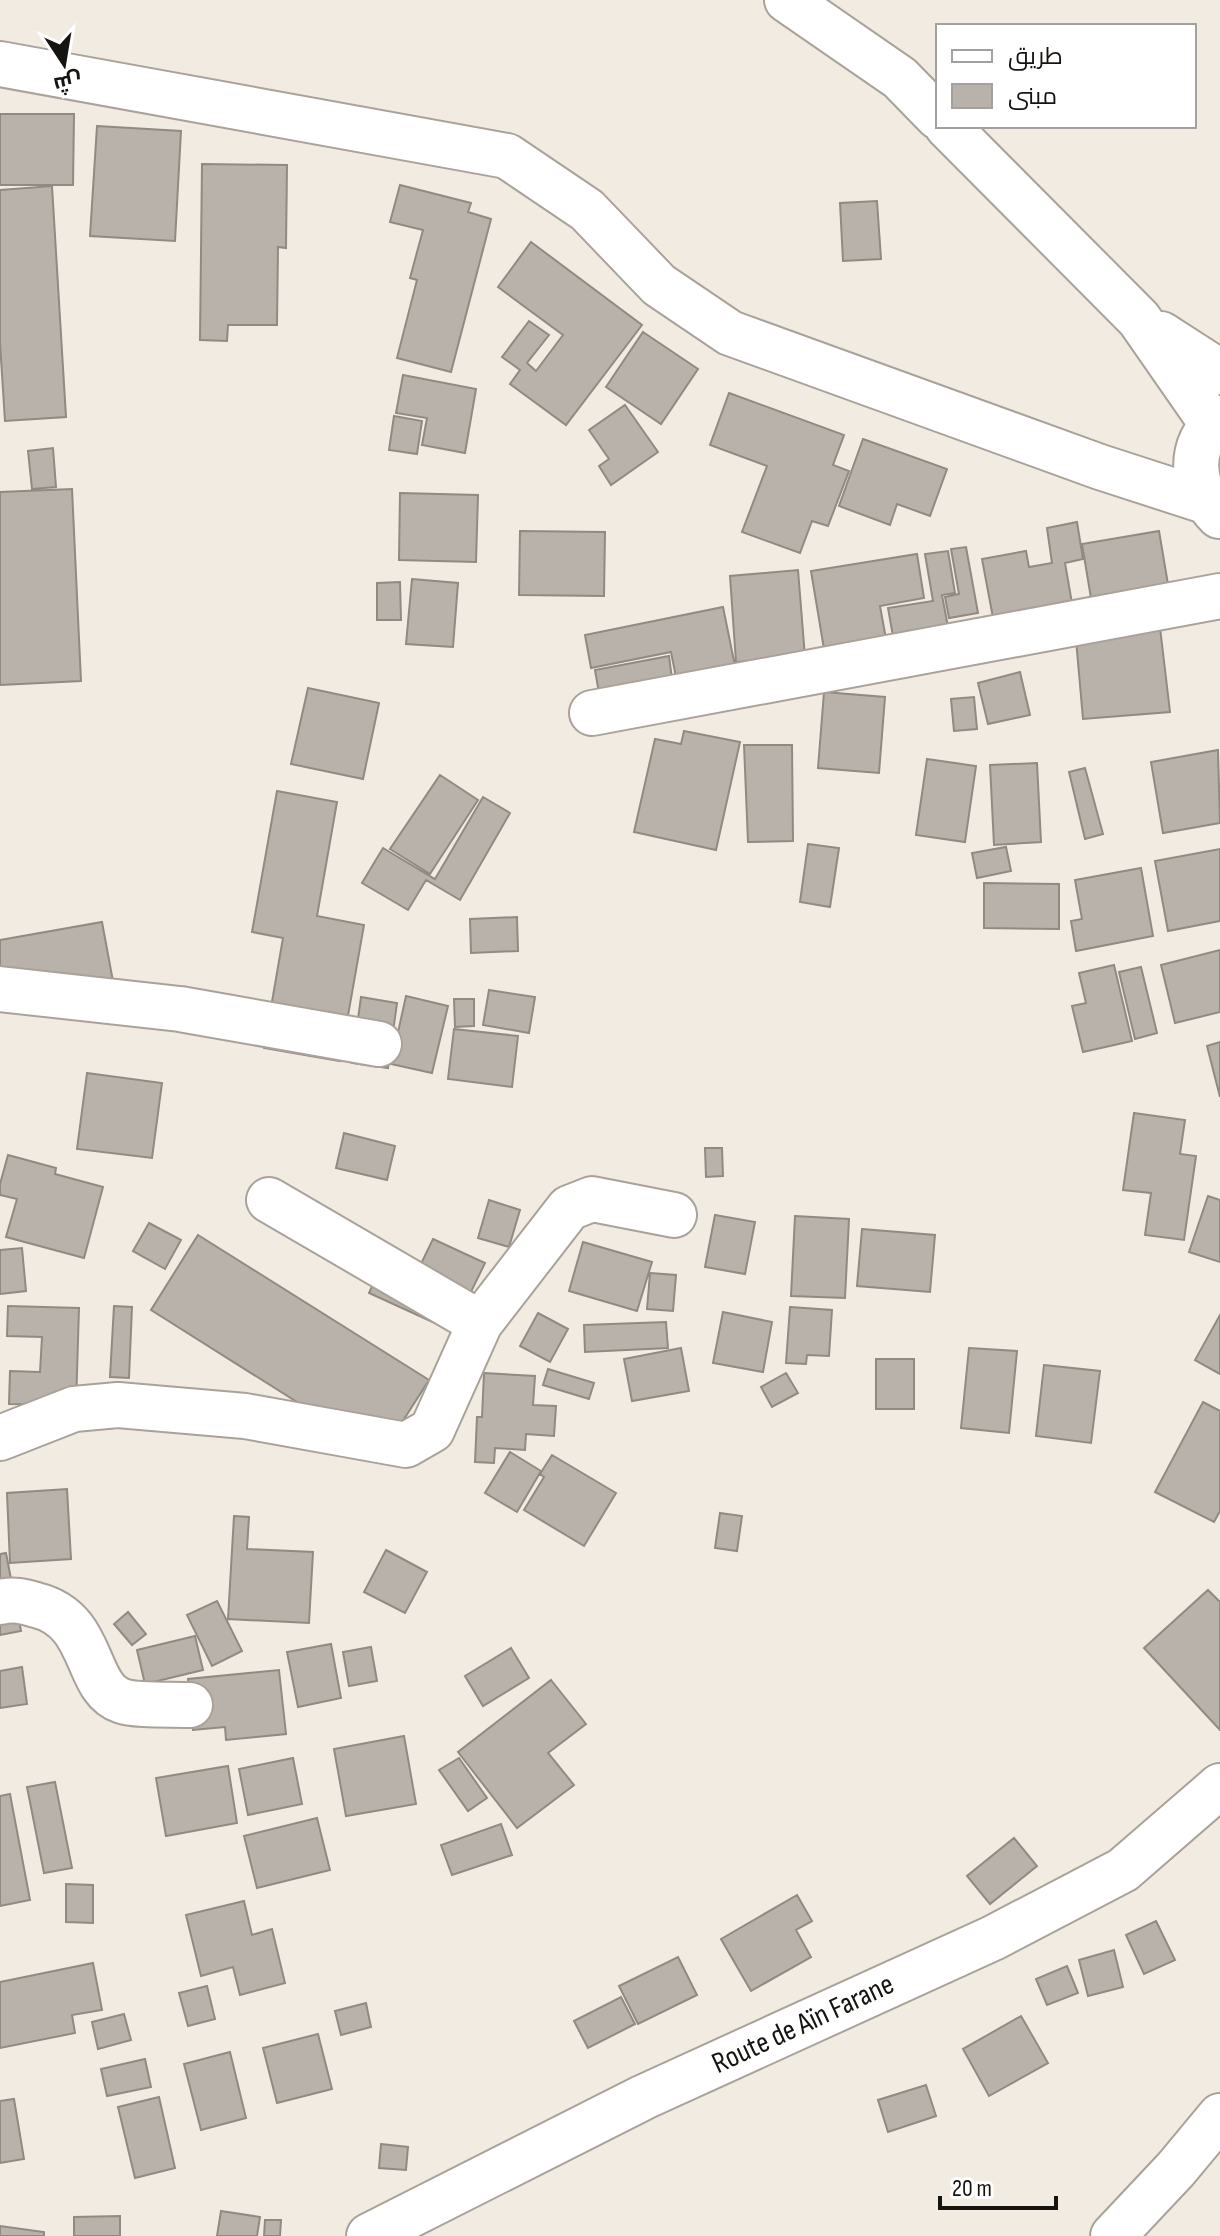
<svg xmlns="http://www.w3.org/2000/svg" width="1220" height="2236" font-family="'Sofia Sans Condensed',Cairo,sans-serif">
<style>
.building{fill:#b9b2aa;stroke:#918a83;stroke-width:2}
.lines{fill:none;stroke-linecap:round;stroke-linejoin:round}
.minor-casing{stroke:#a9a29a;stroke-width:48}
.major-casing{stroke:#a9a29a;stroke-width:48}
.minor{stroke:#fff;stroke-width:44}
.major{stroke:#fff;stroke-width:44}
.labels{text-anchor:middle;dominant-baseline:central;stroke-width:6;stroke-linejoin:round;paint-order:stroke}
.street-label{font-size:30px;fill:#161411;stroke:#fff}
</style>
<rect width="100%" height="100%" fill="#f2ebe2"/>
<path class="building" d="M0 114H74L73 185H0Z
M97 126 181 131 175 241 90 236Z
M202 164 287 165 286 248 278 247 277 325H228L227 341 200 340Z
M400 185 471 203 468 212 491 219 451 372 397 358 417 280 410 278 423 230 390 222Z
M52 186 66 417 5 421 0 343V190Z
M877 201 881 259 843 261 840 203Z
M531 242 642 325 566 425 510 384 520 370 502 357 529 321 549 335 527 363 536 371 563 335 498 287Z
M643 332 698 369 661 424 606 387Z
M403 375 476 389 465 453 422 445 427 418 396 413Z
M729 393 844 435 833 465 849 471 828 526 812 521 800 553 742 532 767 466 710 445Z
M625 405 658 452 611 485 599 466 609 459 589 430Z
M394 416 422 421 417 454 389 450Z
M863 439 947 469 930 516 897 504 890 525 839 506Z
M53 448 56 487 32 489 28 451Z
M72 489 81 681 0 685V492Z
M400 493 478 495 476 562 399 560Z
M1077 522 1083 559 1065 563 1073 609 994 623 982 559 1026 551 1029 567 1052 563 1047 528Z
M520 531 605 532 604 596 519 595Z
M1159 531 1171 602 1094 616 1082 544Z
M966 547 978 613 949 618 945 597 959 594 951 549Z
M948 551 955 593 942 595 948 627 893 636 888 608 933 601 925 554Z
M917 554 924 598 880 606 886 639 824 649 811 571Z
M798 570 805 657 736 662 730 576Z
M412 579 458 583 453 647 406 644Z
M400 582 401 620H377V583Z
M723 607 735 666 676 677 671 652 591 668 585 635Z
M1159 619 1170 712 1083 719 1075 628Z
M669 656 672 679 599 693 595 670Z
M1020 672 1030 715 988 724 978 683Z
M308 688 379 703 363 779 291 764Z
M824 692 885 697 879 773 818 768Z
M974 697 977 729 954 731 951 699Z
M684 731 740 742 716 850 634 832 655 739 681 744Z
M744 745H792L793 841 748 842Z
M1218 750 1220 823 1163 833 1151 762Z
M927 759 976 766 965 842 916 835Z
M1037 763 1041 842 994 845 990 765Z
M1085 768 1103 834 1085 839 1069 772Z
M440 775 478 800 430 874 390 849Z
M277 791 337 802 317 916 364 925 340 1061 264 1048 283 938 252 932Z
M483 797 510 813 460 900 426 880 408 910 362 883 383 848 435 879Z
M808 844 839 848 830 907 800 902Z
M1006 847 1011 871 977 878 972 853Z
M1220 849V921L1168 931 1155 861Z
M1141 868 1153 936 1076 951 1071 921 1082 919 1075 880Z
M984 883 1059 884V929L984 928Z
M517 917 518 951 471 953 470 919Z
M102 922 115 992 0 978V940Z
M1220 950V1012L1175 1023 1161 965Z
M1114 965 1132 1041 1083 1052 1072 1006 1086 1003 1079 973Z
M1141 967 1157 1033 1135 1039 1119 972Z
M489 990 535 997 529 1033 483 1025Z
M406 996 448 1006 432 1073 391 1064Z
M361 997 397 1003 388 1068 352 1063Z
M454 999H474V1026L455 1027Z
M454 1029 518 1036 512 1087 448 1079Z
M1220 1042V1097L1207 1046Z
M87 1073 162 1083 152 1158 77 1149Z
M1134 1113 1185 1120 1180 1154 1196 1156 1184 1240 1145 1235 1151 1193 1123 1190Z
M344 1133 395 1146 387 1180 336 1168Z
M705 1148H722L723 1176 706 1177Z
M8 1155 56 1168 55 1174 103 1187 84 1258 6 1237 17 1199 0 1195V1184Z
M1208 1196 1220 1200V1262L1189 1252Z
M489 1200 520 1210 509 1247 478 1238Z
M715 1215 755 1222 745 1274 705 1267Z
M795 1216 849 1219 845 1298 791 1296Z
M149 1223 181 1240 165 1269 133 1251Z
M862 1229 935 1235 930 1292 857 1286Z
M198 1235 429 1380 381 1455 151 1310Z
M433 1239 485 1263 452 1331 369 1293 386 1255 418 1270Z
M583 1242 652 1262 637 1311 569 1291Z
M22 1248 26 1291 0 1294V1250Z
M650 1273 676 1275 673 1311 647 1309Z
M8 1306 79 1308 76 1405 9 1404 10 1371 40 1372 42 1337 7 1336Z
M114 1306 132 1307 129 1378 110 1377Z
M790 1307 832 1310 829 1356 807 1355 806 1364 786 1363Z
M723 1312 772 1322 763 1372 713 1363Z
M538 1313 568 1329 550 1362 520 1346Z
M1220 1315V1374L1195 1360Z
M666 1322 668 1348 585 1352 584 1325Z
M681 1348 689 1391 632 1401 624 1359Z
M969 1348 1017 1351 1009 1433 961 1428Z
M876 1359H914V1409H876Z
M1044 1365 1100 1371 1091 1443 1036 1436Z
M548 1369 594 1383 589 1399 543 1385Z
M484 1373 535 1376 533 1405 556 1406 554 1436 526 1434 525 1450 495 1448 494 1463 475 1462 477 1417H482Z
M786 1373 798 1393 772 1407 761 1387Z
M1203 1402 1220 1411V1511L1214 1522 1155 1492Z
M510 1452 541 1471 517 1512 485 1493Z
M552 1455 616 1493 584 1546 524 1510 544 1477 540 1474Z
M67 1489 71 1559 10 1563 7 1493Z
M720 1513 742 1516 737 1551 715 1548Z
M234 1516 249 1517 247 1549 313 1552 309 1623 228 1619Z
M386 1550 427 1572 405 1613 364 1592Z
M6 1553 21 1631 0 1635V1554Z
M1208 1590 1220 1602V1730L1144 1648Z
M217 1601 242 1651 212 1666 187 1615Z
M128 1612 146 1634 132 1645 114 1624Z
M195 1636 203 1670 145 1684 137 1650Z
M331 1644 341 1698 298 1707 287 1652Z
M371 1647 377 1681 349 1686 343 1652Z
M511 1648 529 1678 483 1706 465 1676Z
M22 1667 27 1704 0 1708V1671Z
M279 1670 286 1734 226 1740 225 1727 193 1730 188 1679Z
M551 1680 586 1724 548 1753 574 1785 517 1828 458 1752Z
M404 1736 416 1804 346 1816 334 1749Z
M293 1758 302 1804 248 1815 239 1769Z
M459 1758 487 1798 468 1811 439 1770Z
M228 1766 237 1823 166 1836 156 1778Z
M55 1782 72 1868 44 1873 27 1787Z
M10 1794 30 1900 0 1906V1796Z
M317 1818 330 1870 257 1888 244 1836Z
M501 1824 512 1855 452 1875 441 1845Z
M1014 1838 1037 1866 990 1904 967 1876Z
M66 1884 93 1885V1923L66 1922Z
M797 1895 812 1921 796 1930 811 1957 751 1991 721 1939Z
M244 1901 252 1935 272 1929 285 1983 240 1995 233 1967 201 1976 186 1915Z
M1156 1921 1175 1960 1144 1974 1126 1935Z
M1114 1950 1123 1987 1088 1996 1079 1960Z
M678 1957 697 1995 638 2024 619 1986Z
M93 1963 102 2010 72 2015 75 2033 0 2048V1982Z
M1067 1966 1078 1993 1047 2005 1036 1979Z
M207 1986 215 2019 188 2026 179 1993Z
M621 1997 635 2024 588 2048 574 2021Z
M366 2003 371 2027 341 2035 335 2011Z
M124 2014 131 2040 98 2049 92 2022Z
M1021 2016 1048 2063 989 2096 963 2049Z
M318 2034 332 2089 277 2103 263 2048Z
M230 2052 246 2118 201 2130 184 2064Z
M145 2059 151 2087 107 2096 101 2069Z
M926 2085 936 2116 888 2132 878 2100Z
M159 2097 175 2168 135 2178 118 2107Z
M14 2099 24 2159 0 2163V2101Z
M381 2144 408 2147 406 2170 379 2168Z
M221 2211 260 2217 257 2236H217Z
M120 2216V2236H74V2217Z
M265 2220H281L280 2236H264Z
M0 2226 44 2232V2236H0Z"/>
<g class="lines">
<g class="minor-casing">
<path id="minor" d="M787 0 900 78 938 117
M0 64 507 156 587 210 659 285 730 333 1100 467 1205 501
M947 126 1139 319 1212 424
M1161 334 1220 372
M1219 516C1191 488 1186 445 1220 418
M592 713 1220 596
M0 989 180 1009 379 1044
M269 1200 480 1323
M0 1438 74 1409 118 1405 245 1416 406 1445 432 1430 480 1323 569 1208 592 1199 674 1215
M0 1602C14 1599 23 1601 36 1605 97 1620 83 1688 122 1701 136 1706 174 1704 190 1705
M369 2236 644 2097 993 1938 1123 1870 1220 1786"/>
</g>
<g class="major-casing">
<path id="major" d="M1113 2236 1176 2169 1220 2116"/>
</g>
<use href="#minor" class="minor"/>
<use href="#major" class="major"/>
</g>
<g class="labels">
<g class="street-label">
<text transform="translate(803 2024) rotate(-25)">Route de Aïn Farane</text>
</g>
</g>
<rect x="936" y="24" width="260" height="104" fill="#ffffff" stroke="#a2a1a0" stroke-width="2"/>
<rect x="952" y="50" width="40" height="12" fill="#ffffff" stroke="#a2a1a0" stroke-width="2"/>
<text x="1008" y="64" font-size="24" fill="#161411">طريق</text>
<rect x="952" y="84" width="40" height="24" fill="#b9b2aa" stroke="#a2a1a0" stroke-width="2"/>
<text x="1008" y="104" font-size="24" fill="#161411">مبنى</text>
<g transform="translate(64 64) rotate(168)" stroke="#ffffff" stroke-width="6" paint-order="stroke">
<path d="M0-6L14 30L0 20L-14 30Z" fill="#161411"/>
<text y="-12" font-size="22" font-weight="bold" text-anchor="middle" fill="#161411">ش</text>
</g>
<path d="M940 2196v12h116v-12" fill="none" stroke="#161411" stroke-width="4"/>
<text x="952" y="2196" font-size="24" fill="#161411" stroke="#ffffff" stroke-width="6" paint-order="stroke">20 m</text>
</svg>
